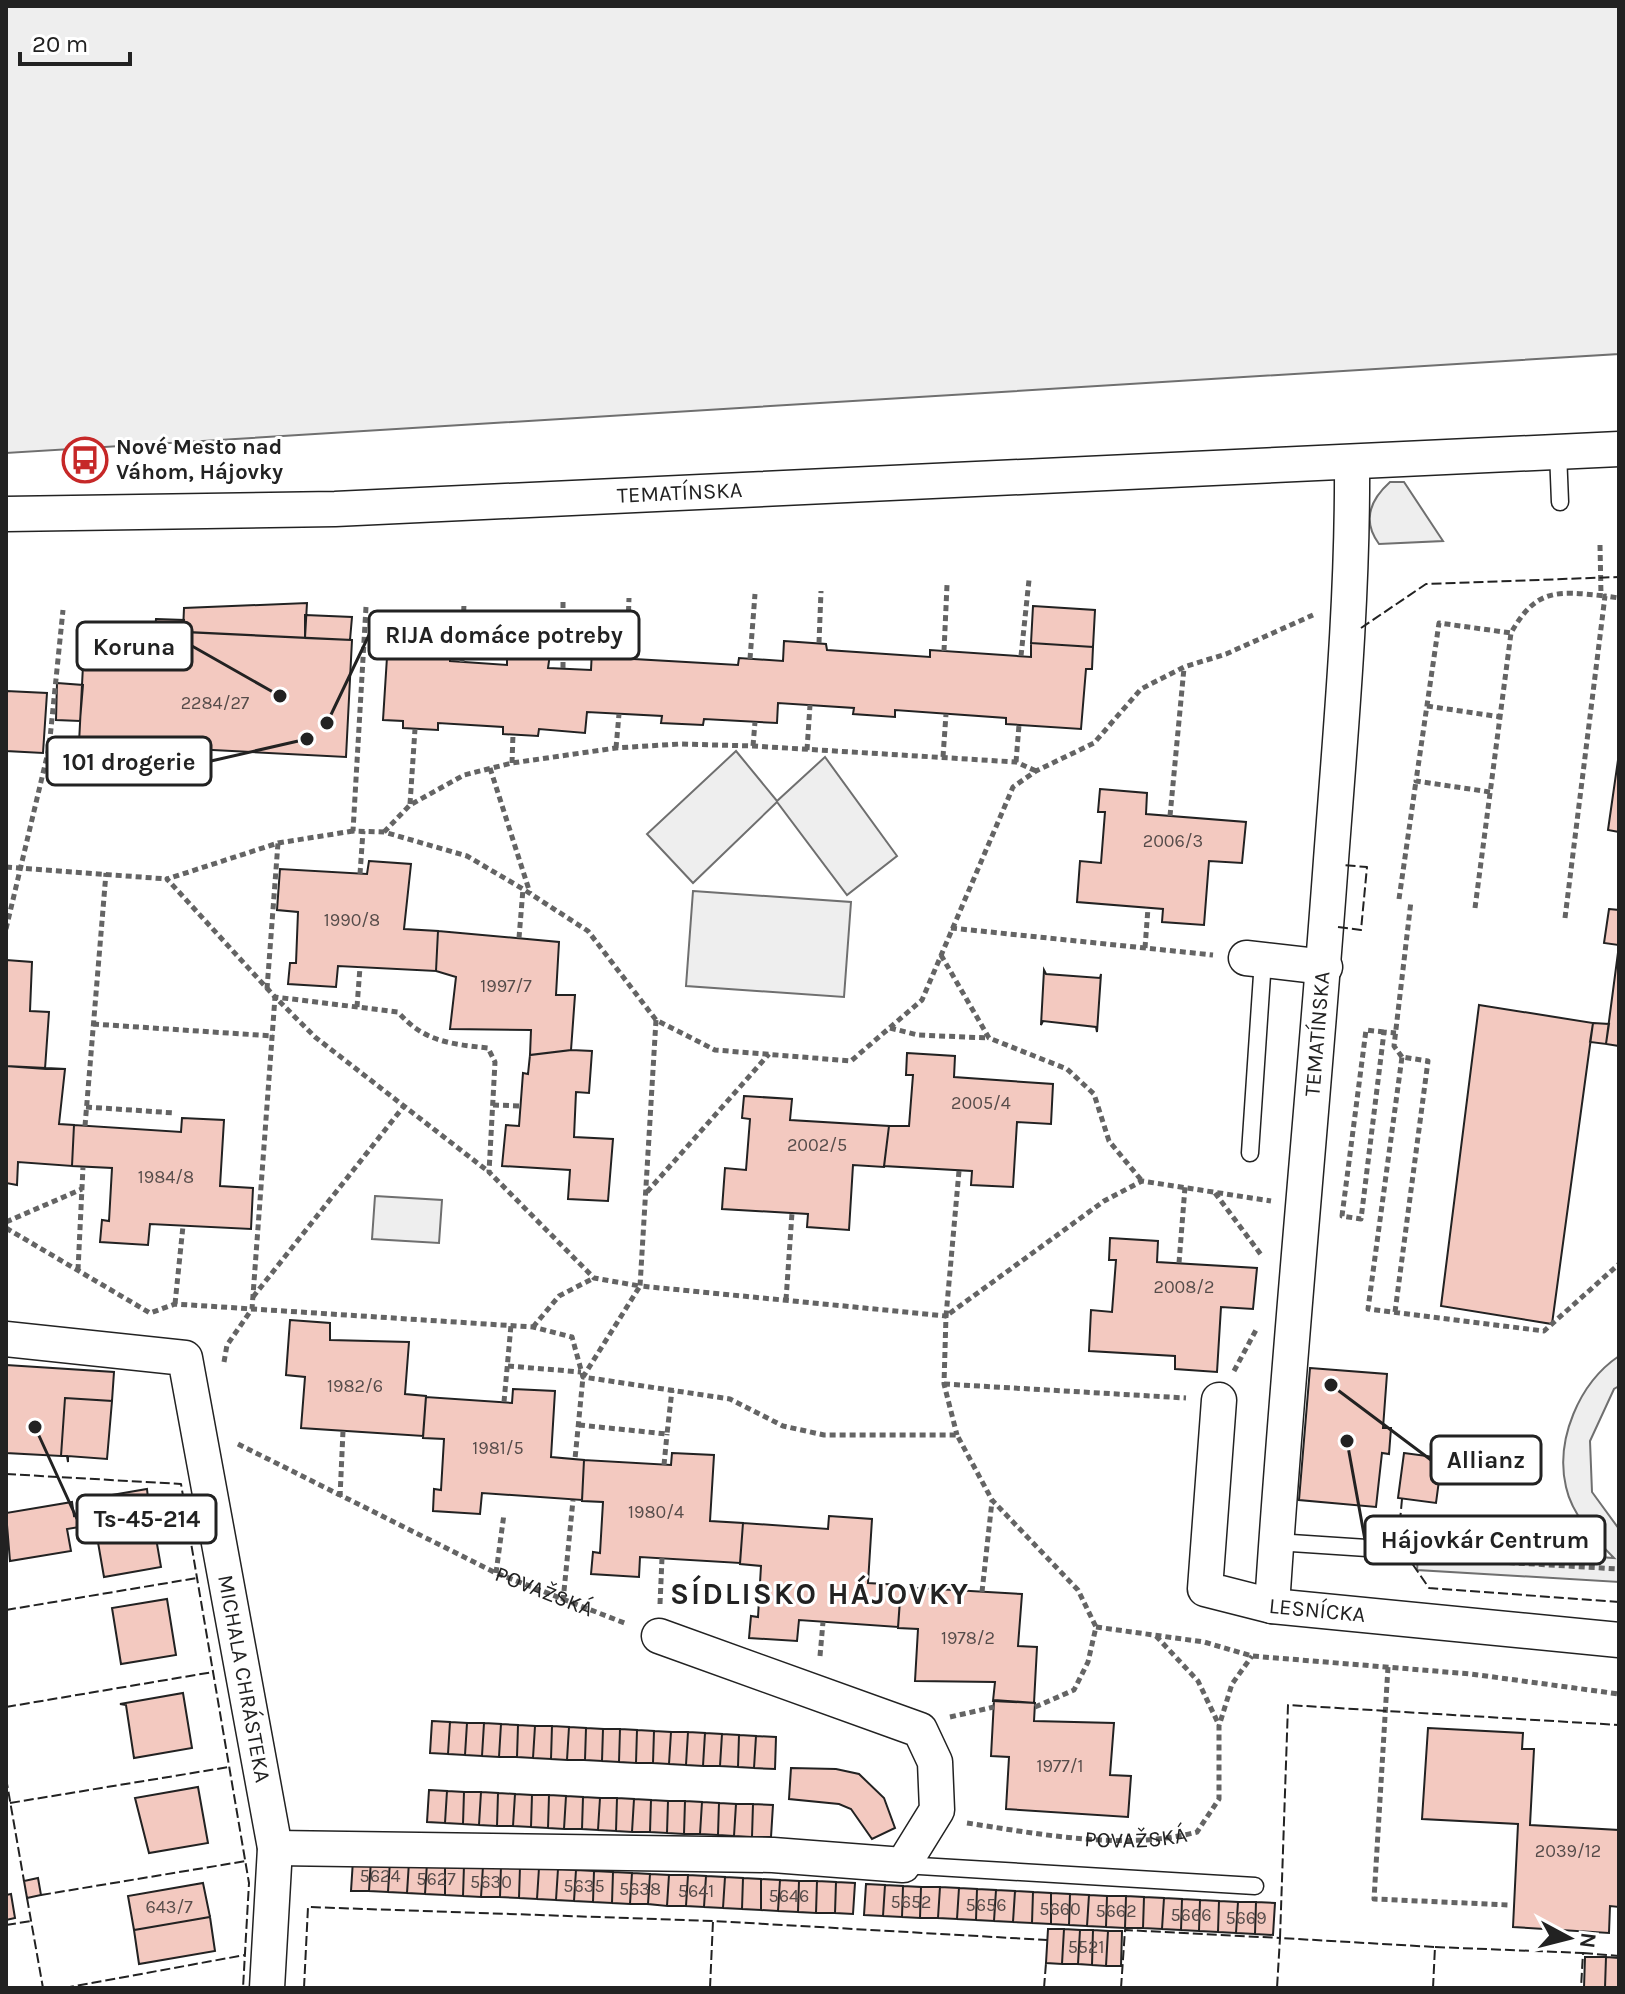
<svg xmlns="http://www.w3.org/2000/svg" width="1625" height="1994" font-family="Karla,sans-serif">
<style>
.green{fill:#eee;stroke:#6f6f6f;stroke-width:2}
.building{fill:#f3c9c0;stroke:#222;stroke-width:2}
.lines{fill:none;stroke-linecap:round;stroke-linejoin:round}
.service-casing{stroke:#222;stroke-width:19}
.minor-casing{stroke:#222;stroke-width:37}
.path{stroke:#646464;stroke-width:5;stroke-dasharray:6 4;stroke-linecap:butt}
.service{stroke:#fff;stroke-width:16}
.minor{stroke:#fff;stroke-width:34}
.fence{stroke:#222;stroke-width:2;stroke-dasharray:10 4;stroke-linecap:butt}
.labels{text-anchor:middle;dominant-baseline:central;stroke-width:6;stroke-linejoin:round;paint-order:stroke}
.number-label{font-size:18px;fill:#564c4a}
.poi-label{font-size:22px;font-weight:bold;fill:#222;stroke:#fff;text-anchor:start}
.street-label{font-size:22px;fill:#222;stroke:#fff}
.district-label{font-size:30px;font-weight:bold;letter-spacing:2px;fill:#222;stroke:#fff}
.leader{fill:none;stroke:#222;stroke-width:3}
.callout-dot{fill:#222;stroke:#fff;stroke-width:3}
.callout{fill:#fff;stroke:#222;stroke-width:3}
.callout-label{font-size:24px;text-anchor:middle;font-weight:bold;fill:#222}
</style>
<rect width="100%" height="100%" fill="#fff"/>
<path class="green" d="M6 6H1619V354L6 453Z
M1390 482H1404L1443 541 1379 544C1362 521 1370 500 1390 482Z
M736 751 777 801 825 757 897 856 847 895 777 802 693 883 647 834Z
M693 891 851 902 844 997 686 986Z
M375 1196 442 1200 439 1243 372 1239Z
M1619 1356V1386L1614 1389 1590 1441 1592 1492 1619 1529V1582L1417 1570 1419 1545 1614 1558C1595 1539 1572 1515 1566 1487 1555 1440 1579 1383 1619 1356Z"/>
<path class="building" d="M307 603 305 638 183 632 184 608Z
M1033 606 1095 610 1093 647 1031 643Z
M305 615 352 617 350 640 305 638Z
M156 619 184 620 183 632 155 630Z
M85 627 352 640 346 757 79 743Z
M784 641 826 644 827 650 930 657V650L1031 657V643L1093 647 1092 669H1086L1081 729 1006 724V718L895 710V717L853 714 854 708 778 703 777 723 704 719 703 725 661 723 662 716 587 712 585 733 539 729 538 736 503 734V727L438 723V730L403 728V721L383 720 387 657 406 659 407 646 450 648V661L507 665V652L550 654 548 668 591 670 592 650 634 652V659L738 665 739 658 783 661Z
M57 683 83 685 80 721 56 720Z
M6 691 47 693 43 753 6 751Z
M1619 753V832L1608 830Z
M1100 789 1147 793 1146 814 1246 822 1242 863 1209 861 1204 925 1162 922 1163 909 1077 902 1080 861 1101 863 1105 812H1098Z
M369 861 411 864 404 929 438 931 436 971 338 966 336 987 288 984 290 963H296L298 912 277 910 280 869 367 874Z
M1609 909 1619 910V1046L1606 1044 1619 945 1604 943Z
M438 931 559 942 556 995H575L571 1050 530 1055 531 1030 450 1029 456 977 436 971Z
M6 960 32 962 30 1011 49 1012 45 1069 6 1066Z
M1044 970 1046 974 1100 978 1101 974 1097 1032 1096 1027 1043 1021 1041 1025Z
M1479 1005 1593 1023 1552 1324 1441 1306Z
M1593 1023 1609 1024 1606 1044 1590 1042Z
M571 1050 592 1051 589 1093 576 1092 574 1137 613 1139 608 1201 568 1199 570 1170 502 1166 506 1125 519 1126 523 1073 528 1074 530 1055Z
M907 1053 955 1056 954 1077 1053 1084 1051 1124 1017 1122 1013 1187 971 1185 972 1171 884 1166 889 1126H909L913 1075H906Z
M6 1066 65 1069 59 1124 74 1125 72 1166 18 1162 17 1185 6 1183Z
M744 1096 792 1099 790 1120 889 1126 884 1167 853 1165 849 1230 807 1227 808 1214 722 1209 725 1168 746 1170 750 1119 742 1118Z
M182 1118 224 1120 220 1186 253 1188 251 1229 150 1224 148 1245 100 1242 102 1220 109 1221 112 1168 72 1166 74 1125 181 1132Z
M1110 1238 1158 1241 1157 1262 1257 1268 1253 1309 1221 1307 1217 1372 1175 1369V1356L1089 1351 1091 1310 1112 1312 1116 1260H1109Z
M290 1320 330 1323V1340L409 1342 405 1394 426 1396 423 1436 301 1428 305 1377 286 1375Z
M6 1365 114 1372 112 1401 65 1398 61 1456 6 1453Z
M1310 1368 1387 1374 1383 1428H1391L1389 1454 1382 1453 1376 1507 1299 1500Z
M513 1389 555 1391 551 1457 584 1460 582 1500 482 1493 480 1514 433 1511 434 1489 441 1490 444 1439 423 1438 426 1397 512 1403Z
M65 1398 112 1401 107 1459 68 1456V1462L67 1456H61Z
M672 1453 714 1455 710 1521 743 1523 740 1563 640 1557 639 1577 591 1574 593 1552 600 1553 603 1502 582 1501 584 1460 671 1465Z
M1404 1453 1442 1458 1436 1503 1398 1498Z
M147 1489 148 1498 156 1502 150 1510 151 1515 67 1529 71 1551 10 1561 6 1513 72 1502 74 1516 96 1513 94 1498Z
M152 1515 161 1567 104 1577 95 1525Z
M829 1516 872 1519 868 1583 901 1585 898 1627 799 1620 797 1641 749 1638 751 1616 758 1617 761 1566 740 1564 743 1523 828 1529Z
M901 1587 1022 1594 1018 1646 1037 1647 1034 1703 993 1701 995 1682 915 1681 918 1629 898 1628Z
M167 1599 176 1655 121 1664 112 1608Z
M183 1693 192 1748 134 1758 126 1705 120 1704Z
M994 1700 1035 1703 1034 1721 1114 1723 1110 1775 1131 1776 1128 1817 1006 1809 1009 1757 991 1756Z
M432 1721 450 1722 448 1754 430 1753Z
M450 1722 467 1723 465 1755 448 1754Z
M467 1723H484L482 1756 465 1755Z
M484 1723 501 1724 499 1757 482 1756Z
M501 1724 518 1725 517 1757H499Z
M518 1725 535 1726 533 1758 517 1757Z
M535 1726H552L551 1759 533 1758Z
M552 1726 569 1727 567 1760 551 1759Z
M569 1727 586 1728 585 1760H567Z
M586 1728 603 1729 602 1761 585 1760Z
M1428 1728 1523 1733 1522 1749H1534L1530 1825 1619 1830V1907L1610 1906 1609 1933 1513 1927 1518 1824 1422 1819Z
M603 1729H620L619 1762 602 1761Z
M620 1729 637 1730 636 1763 619 1762Z
M637 1730 654 1731 653 1763H636Z
M654 1731 671 1732 669 1764 653 1763Z
M671 1732H688L686 1765 669 1764Z
M688 1732 705 1733 703 1766 686 1765Z
M705 1733 722 1734 720 1766H703Z
M722 1734 739 1735 738 1767 720 1766Z
M739 1735 756 1736 754 1768 738 1767Z
M756 1736 776 1737 775 1769 754 1768Z
M791 1768 836 1769 859 1774 884 1798 895 1828 872 1839 851 1809 839 1804 789 1799Z
M198 1787 208 1843 149 1853 135 1798Z
M429 1790 447 1791 445 1823 427 1822Z
M447 1791 464 1792 463 1824 445 1823Z
M464 1792H481L479 1825 463 1824Z
M481 1792 498 1793 497 1826 479 1825Z
M498 1793 515 1794 513 1826H497Z
M515 1794 532 1795 531 1827 513 1826Z
M532 1795H549L548 1828 531 1827Z
M549 1795 566 1796 564 1829 548 1828Z
M566 1796 583 1797 582 1829H564Z
M583 1797 600 1798 598 1830 582 1829Z
M600 1798H617L616 1831 598 1830Z
M617 1798 634 1799 632 1832 616 1831Z
M634 1799 651 1800 650 1832H632Z
M651 1800 668 1801 667 1833 650 1832Z
M668 1801H685L684 1834 667 1833Z
M685 1801 702 1802 700 1834H684Z
M702 1802 719 1803 718 1835 700 1834Z
M719 1803 736 1804 734 1836 718 1835Z
M736 1804H753L752 1837 734 1836Z
M753 1804 773 1805 771 1837H752Z
M353 1860H371L369 1891H351Z
M371 1860 390 1861 388 1892 369 1891Z
M390 1861 409 1862 407 1893 388 1892Z
M409 1862 427 1863 425 1894 407 1893Z
M427 1863 445 1864V1895L425 1894Z
M445 1864 464 1865 463 1896 445 1895Z
M464 1865 483 1866 481 1897 463 1896Z
M483 1866H501L500 1897H481Z
M501 1866 520 1867 519 1898 500 1897Z
M520 1867 539 1868 537 1899 519 1898Z
M539 1868 558 1869 556 1900 537 1899Z
M558 1869 576 1870 574 1901 556 1900Z
M576 1870 594 1871 593 1902 574 1901Z
M594 1871 613 1872 612 1903 593 1902Z
M613 1872 632 1873 630 1904 612 1903Z
M632 1873 650 1874 648 1904H630Z
M650 1874 669 1875 667 1906 648 1904Z
M669 1875H688L686 1906H667Z
M688 1875 706 1876 704 1907 686 1906Z
M706 1876 725 1877 723 1908 704 1907Z
M725 1877 743 1878 742 1909 723 1908Z
M38 1878 41 1895 27 1898 24 1881Z
M743 1878 761 1879V1910L742 1909Z
M761 1879 780 1880 778 1911 761 1910Z
M780 1880 799 1881 798 1912 778 1911Z
M799 1881H817L816 1913 798 1912Z
M817 1881 836 1882 835 1913H816Z
M836 1882 855 1883 853 1914 835 1913Z
M203 1883 210 1917 134 1930 128 1896Z
M866 1884 885 1885 883 1916 864 1915Z
M885 1885 903 1886 902 1917 883 1916Z
M903 1886 921 1887 920 1918 902 1917Z
M921 1887H940L938 1918H920Z
M940 1887 959 1888 957 1919 938 1918Z
M959 1888 977 1889 976 1920 957 1919Z
M977 1889 996 1890 994 1921 976 1920Z
M996 1890 1015 1891 1013 1922 994 1921Z
M1015 1891 1033 1892 1032 1923 1013 1922Z
M1033 1892 1051 1893V1924L1032 1923Z
M1051 1893 1070 1894 1069 1925 1051 1924Z
M11 1894 15 1918 6 1920V1895Z
M1070 1894 1089 1895 1087 1926 1069 1925Z
M1089 1895 1107 1896 1106 1927 1087 1926Z
M1107 1896H1126L1125 1928 1106 1927Z
M1126 1896 1144 1897 1143 1928H1125Z
M1144 1897 1164 1898 1162 1929 1143 1928Z
M1164 1898 1182 1899 1181 1930 1162 1929Z
M1182 1899 1200 1900 1199 1931 1181 1930Z
M1200 1900 1219 1901 1218 1932 1199 1931Z
M1219 1901 1238 1902 1236 1933 1218 1932Z
M1238 1902H1256L1255 1934 1236 1933Z
M1256 1902 1275 1903 1273 1935 1255 1934Z
M210 1917 215 1951 139 1964 134 1930Z
M1048 1929H1064L1062 1964 1046 1963Z
M1064 1929 1080 1930 1078 1964H1062Z
M1080 1930H1093L1092 1965 1078 1964Z
M1093 1930 1108 1931 1106 1966 1092 1965Z
M1108 1931H1122L1121 1966H1106Z
M1585 1957H1606L1605 1988H1584Z
M1606 1957 1619 1958V1988H1605Z"/>
<g class="lines">
<g class="service-casing">
<path id="service" d="M1558 452 1560 502
M1250 1153 1263 960
M1276 1542 1382 1549
M903 1865 1255 1886"/>
</g>
<g class="minor-casing">
<g id="minor">
<path id="s3" d="M6 514 335 509 1619 449"/>
<path d="M1246 958 1325 967"/>
<path id="s4" d="M6 1339 185 1358 275 1848 267 1988"/>
<path id="s5" d="M1219 1400 1205 1589 1272 1606 1619 1640"/>
<path id="s6" d="M1272 1606C1288 1357 1313 1109 1331 860 1341 727 1353 595 1352 462"/>
<path d="M275 1848 773 1855 903 1865 937 1810 935 1762 920 1730 659 1636"/>
</g>
</g>
<g class="path">
<path d="M1600 545 1601 595"/>
<path d="M366 607 353 831 384 832 467 856 523 889 588 931 656 1020 715 1050 851 1061 922 1000 1013 787 1036 771 1094 743 1141 689 1184 667 1226 654 1313 615"/>
<path d="M819 643 821 591"/>
<path d="M944 651 947 585"/>
<path d="M627 652 629 598"/>
<path d="M1021 656 1029 580"/>
<path d="M750 659 755 594"/>
<path d="M462 662 464 603"/>
<path d="M563 668V600"/>
<path d="M1427 706 1501 717"/>
<path d="M753 746 755 722"/>
<path d="M616 748 619 714"/>
<path d="M807 750 810 705"/>
<path d="M943 757 946 714"/>
<path d="M1016 762 1019 725"/>
<path d="M512 763 513 734"/>
<path d="M490 768 530 893"/>
<path d="M1490 792 1416 781 1439 623 1511 633"/>
<path d="M410 804 415 729"/>
<path d="M1170 816 1184 668"/>
<path d="M353 831 278 843 167 879 275 997 398 1012C424 1042 451 1044 488 1048L495 1062 489 1172 594 1278 640 1286 583 1377 575 1459"/>
<path d="M384 832 410 805 464 775 512 763 616 748 680 744 753 746 1016 762 1036 771"/>
<path d="M6 867 167 879"/>
<path d="M360 874 363 831"/>
<path d="M1399 899 1416 781"/>
<path d="M1475 908 1511 633C1536 588 1557 591 1605 596"/>
<path d="M1565 918 1605 596 1619 598"/>
<path d="M951 928 1213 955"/>
<path d="M6 929 49 748 63 610"/>
<path d="M519 938 523 889"/>
<path d="M1145 948 1148 908"/>
<path d="M941 955 989 1038 1067 1069 1094 1094 1109 1141 1142 1181"/>
<path d="M267 989 278 843"/>
<path d="M357 1007 360 967"/>
<path d="M656 1020 640 1286 946 1316 944 1384 957 1435"/>
<path d="M93 1024 273 1036"/>
<path d="M890 1028 918 1035 989 1038"/>
<path d="M1384 1032 1366 1030 1342 1216 1361 1219 1384 1032 1396 1033"/>
<path d="M1402 1057 1394 1046 1411 901"/>
<path d="M493 1105 520 1106"/>
<path d="M86 1107 175 1113"/>
<path d="M85 1126 106 873"/>
<path d="M959 1171 946 1316 1104 1201 1142 1181 1271 1201"/>
<path d="M647 1192 769 1054"/>
<path d="M1215 1193 1262 1256"/>
<path d="M6 1222 82 1189"/>
<path d="M6 1228 150 1313 175 1304 533 1327 572 1337 583 1377 730 1399 783 1426 824 1435H957L992 1500 1078 1590 1096 1627"/>
<path d="M1179 1263 1185 1187"/>
<path d="M78 1270 83 1167"/>
<path d="M253 1297 404 1106"/>
<path d="M786 1300 792 1213"/>
<path d="M175 1304 183 1226"/>
<path d="M1395 1312 1428 1061 1402 1057 1368 1309 1544 1331 1619 1264"/>
<path d="M533 1327 559 1296 594 1278"/>
<path d="M224 1362 227 1345 252 1309 275 997 315 1037 489 1172"/>
<path d="M508 1366 581 1372"/>
<path d="M1234 1371 1256 1330"/>
<path d="M944 1384 1186 1398"/>
<path d="M504 1402 511 1325"/>
<path d="M579 1425 667 1434 672 1390"/>
<path id="s1" d="M238 1444 496 1573 627 1624"/>
<path d="M664 1465 667 1434"/>
<path d="M340 1497 343 1431"/>
<path d="M1429 1558 1619 1569"/>
<path d="M496 1573 504 1514"/>
<path d="M982 1592 992 1501"/>
<path d="M563 1601 573 1500"/>
<path d="M660 1604 662 1558"/>
<path d="M1096 1627 1204 1642 1252 1656 1471 1674 1619 1694"/>
<path d="M1156 1636 1198 1681 1219 1725"/>
<path d="M820 1656 823 1622"/>
<path d="M1388 1667 1374 1899 1510 1905"/>
<path d="M1035 1707 1074 1690 1088 1662 1096 1627"/>
<path d="M950 1717 994 1707"/>
<path id="s2" d="M967 1823C1039 1834 1126 1851 1197 1832L1219 1799V1726L1232 1684 1252 1656"/>
</g>
<use href="#service" class="service"/>
<use href="#minor" class="minor"/>
<path class="fence" d="M1361 628 1426 584 1619 577
M1338 927 1361 930 1367 867 1342 865
M6 1474 181 1484 249 1883 243 1988
M1402 1499 1398 1543 1429 1588 1619 1602
M6 1610 197 1578
M6 1707 213 1672
M6 1778 24 1881
M10 1803 229 1767
M41 1895 246 1861
M27 1898 43 1988
M6 1925 31 1921
M1435 1947 1583 1953 1581 1988
M1583 1953 1619 1956
M64 1988 245 1955
M304 1988 308 1907 713 1921 1047 1940
M710 1988 713 1921
M1044 1988 1046 1963
M1121 1988 1125 1930 1280 1938 1277 1988
M1433 1988 1435 1947 1280 1938 1288 1705 1619 1725"/>
</g>
<defs>
<g id="bus-ring" transform="scale(2.3)"><circle r="9.5" fill="#fff" stroke="#c62828" stroke-width="1.5"/><path d="M-5-6H5V4H4V6H2V4H-2V6H-4V4H-5ZM-3.5-4V0h7V-4ZM-3.5 1.2v1.5H-2V1.2ZM2 1.2v1.5H3.5V1.2Z" fill="#c62828"/></g>
</defs>
<g fill-rule="evenodd">
<use href="#bus-ring" x="85" y="460"/>
</g>
<g class="labels">
<g class="number-label">
<text x="215" y="703">2284/27</text>
<text x="1173" y="841">2006/3</text>
<text x="352" y="920">1990/8</text>
<text x="506" y="986">1997/7</text>
<text x="981" y="1103">2005/4</text>
<text x="817" y="1145">2002/5</text>
<text x="166" y="1177">1984/8</text>
<text x="1184" y="1287">2008/2</text>
<text x="355" y="1386">1982/6</text>
<text x="498" y="1448">1981/5</text>
<text x="656" y="1512">1980/4</text>
<text x="968" y="1638">1978/2</text>
<text x="1060" y="1766">1977/1</text>
<text x="1568" y="1851">2039/12</text>
<text x="380" y="1876">5624</text>
<text x="436" y="1879">5627</text>
<text x="491" y="1882">5630</text>
<text x="584" y="1886">5635</text>
<text x="640" y="1889">5638</text>
<text x="696" y="1891">5641</text>
<text x="789" y="1896">5646</text>
<text x="911" y="1902">5652</text>
<text x="986" y="1905">5656</text>
<text x="169" y="1907">643/7</text>
<text x="1060" y="1909">5660</text>
<text x="1116" y="1911">5662</text>
<text x="1191" y="1915">5666</text>
<text x="1246" y="1918">5669</text>
<text x="1086" y="1947">5521</text>
</g>
<g class="poi-label">
<text x="116" y="447">Nové Mesto nad<tspan x="116" dy="25">Váhom, Hájovky</tspan></text>
</g>
<g class="street-label">
<text stroke="none"><textPath href="#s3" startOffset="674">TEMATÍNSKA</textPath></text>
<text stroke="none"><textPath href="#s6" startOffset="574">TEMATÍNSKA</textPath></text>
<text stroke="none"><textPath href="#s1" startOffset="340">POVAŽSKÁ</textPath></text>
<text stroke="none"><textPath href="#s5" startOffset="304">LESNÍCKA</textPath></text>
<text stroke="none"><textPath href="#s4" startOffset="506">MICHALA CHRÁSTEKA</textPath></text>
<text stroke="none"><textPath href="#s2" startOffset="170">POVAŽSKÁ</textPath></text>
</g>
<g class="district-label">
<text x="820" y="1594">SÍDLISKO HÁJOVKY</text>
</g>
</g>
<path class="leader" d="M327 723L369 635M280 696L192 646M307 739L211 761M1331 1385L1431 1460M35 1427L77 1519M1347 1441L1365 1540"/>
<g class="callout-dot">
<circle cx="327" cy="723" r="8"/>
<circle cx="280" cy="696" r="8"/>
<circle cx="307" cy="739" r="8"/>
<circle cx="1331" cy="1385" r="8"/>
<circle cx="35" cy="1427" r="8"/>
<circle cx="1347" cy="1441" r="8"/>
</g>
<g class="callout">
<rect x="369" y="611" width="270" height="48" rx="8"/>
<rect x="77" y="622" width="115" height="48" rx="8"/>
<rect x="47" y="737" width="164" height="48" rx="8"/>
<rect x="1431" y="1436" width="110" height="48" rx="8"/>
<rect x="77" y="1495" width="139" height="48" rx="8"/>
<rect x="1365" y="1516" width="240" height="48" rx="8"/>
</g>
<g class="callout-label">
<text x="504" y="643">RIJA domáce potreby</text>
<text x="134" y="655">Koruna</text>
<text x="129" y="770">101 drogerie</text>
<text x="1486" y="1468">Allianz</text>
<text x="147" y="1527">Ts-45-214</text>
<text x="1485" y="1548">Hájovkár Centrum</text>
</g>
<rect width="1625" height="1994" fill="none" stroke="#222222" stroke-width="16"/>
<g transform="translate(1569 1938) rotate(97)" stroke="#ffffff" stroke-width="6" paint-order="stroke">
<path d="M0-6L14 30L0 20L-14 30Z" fill="#222222"/>
<text y="-12" font-size="22" font-weight="bold" text-anchor="middle" fill="#222222">N</text>
</g>
<path d="M20 52v12h110v-12" fill="none" stroke="#222222" stroke-width="4"/>
<text x="32" y="52" font-size="24" fill="#222222" stroke="#ffffff" stroke-width="6" paint-order="stroke">20 m</text>
</svg>
